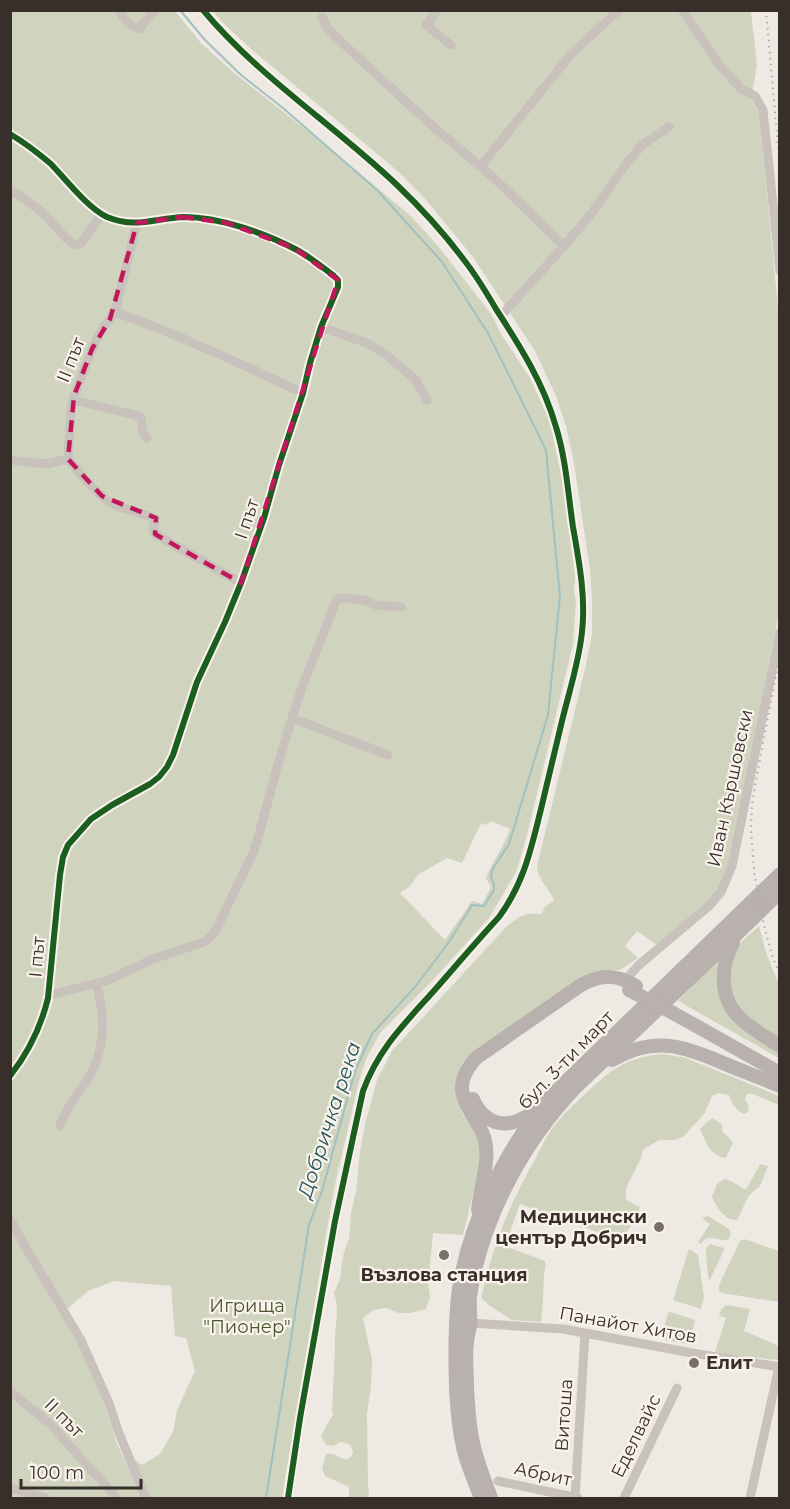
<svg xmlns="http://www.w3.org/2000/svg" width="790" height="1509" font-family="Montserrat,sans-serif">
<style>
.green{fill:#d0d4be;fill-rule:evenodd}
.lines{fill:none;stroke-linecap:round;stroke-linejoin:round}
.stream{stroke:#a1c0c0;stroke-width:2}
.street{stroke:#c8c1bc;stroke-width:9}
.secondary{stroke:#b8b1ad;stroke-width:14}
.rail{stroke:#b0aaa6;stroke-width:2;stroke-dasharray:1.5 4.5;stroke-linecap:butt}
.secondary-bridge{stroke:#b8b1ad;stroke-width:14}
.cycleway-casing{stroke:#faf3ec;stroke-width:10}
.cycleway{stroke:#1b5e20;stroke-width:6}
.marked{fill:none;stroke:#c2185b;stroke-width:4.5;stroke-dasharray:12 8;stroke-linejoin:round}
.poi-dot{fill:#79706b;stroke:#faf3ec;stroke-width:2}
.labels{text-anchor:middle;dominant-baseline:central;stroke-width:4.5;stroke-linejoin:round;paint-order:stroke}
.street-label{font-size:18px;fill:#392f2a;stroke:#faf3ec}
.poi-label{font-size:18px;font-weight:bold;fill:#392f2a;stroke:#faf3ec;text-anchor:end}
.park-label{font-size:18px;fill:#49572e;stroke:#faf3ec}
.water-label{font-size:20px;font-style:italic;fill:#20575a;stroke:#faf3ec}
</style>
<rect width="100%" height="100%" fill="#efe9e4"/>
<path class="green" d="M10 11H175L201 43 234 73 328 147 412 217 439 247 491 314 501 334 530 378 550 422 565 494 575 577 574 592 576 601 573 644 527 835 517 870 489 918 430 983 380 1033 366 1059 358 1085 334 1189 285 1479 282 1498H148L134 1459 142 1465 160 1454 173 1432 177 1410 195 1371 186 1338 175 1336 171 1286 114 1281 88 1291 68 1308 60 1313 74 1334 102 1397 117 1444 143 1498H11ZM491 821 510 829C504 846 493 861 486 878L491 887 482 904 472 901 445 940 400 893 409 887 419 874 447 858 462 863 481 823 486 825Z
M213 11H751L757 65 751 99 759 113 779 317 780 607 729 865 718 890 708 903 657 945 637 931 625 946 638 958 620 970 599 971 588 976 473 1053 456 1096 461 1110 466 1120 477 1134 480 1142 481 1162 463 1235 433 1233 428 1283 430 1297 426 1309 410 1313H399L386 1308 374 1310 363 1318 372 1360 371 1386 367 1415 368 1484 369 1498H349V1487L325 1476 322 1468 326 1454H333L346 1460 352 1456 353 1451 349 1444 341 1442 333 1446 326 1445 321 1437 326 1426 333 1415 332 1410C333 1384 335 1360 335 1334 336 1320 339 1307 334 1293L340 1279 343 1256 349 1238 351 1213 356 1191 360 1151 365 1124 377 1080 392 1051 506 927C520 916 524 912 542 914L544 908 554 900C549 888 537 879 537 866L586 665 592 634V601L590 570 574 463 566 426 556 396 535 351 473 257 427 201 400 173 251 49 220 20Z
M759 926 765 949 772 968 779 983V1040C765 1029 746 1019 736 1004 729 993 728 965 734 953 739 942 750 934 759 926Z
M721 957 718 992 725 1008 779 1052V1058L678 1001Z
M664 1054 686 1058 779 1096V1105L750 1093 746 1095 745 1100 749 1106 748 1112 744 1114C735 1110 732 1103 729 1095L718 1093 712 1096 704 1114 683 1137 674 1140H659L644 1149 642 1153 641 1158 626 1188V1200L640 1207 637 1217 616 1247 596 1241 598 1234 597 1232 520 1204 505 1246 545 1261C547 1267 544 1270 544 1276 543 1291 543 1306 541 1322L512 1320 490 1306 481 1298C493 1246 508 1207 534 1161 541 1148 548 1132 558 1121 566 1112 575 1103 584 1095 610 1070 626 1057 664 1054Z
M712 1118 722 1124V1131L733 1142 726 1158C709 1155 707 1144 700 1129Z
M760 1164 768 1166 760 1186 749 1195 737 1220C724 1220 717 1208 712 1197L717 1184 725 1179 731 1181 744 1189 747 1188Z
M708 1216 729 1229 731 1234 728 1240C717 1241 708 1232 701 1244L698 1242 710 1224 702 1218Z
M744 1239 779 1251V1302L722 1293 719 1290V1285L740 1241Z
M710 1244 724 1248V1250L709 1282 706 1256V1249Z
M689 1249 698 1255 704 1297 701 1309 673 1300Z
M726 1305 750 1309 744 1331 779 1346V1360L726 1355 715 1352 726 1318 719 1316 721 1310Z
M671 1312 695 1320 690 1341 688 1344 664 1340 662 1336 668 1313Z"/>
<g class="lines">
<path class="stream" d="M180 10 205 40 241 75 283 108 377 190 442 262 488 333 546 450 560 596 548 715 509 844 492 870 491 877 494 884V890L484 906 472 905 449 942 415 987 372 1034 355 1071 322 1191 309 1225 266 1498"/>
<path class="street" d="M119 10C123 18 130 26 139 29L155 10
M203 10C259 77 334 125 397 185 421 208 444 233 464 260 476 275 486 292 496 309 520 346 544 384 556 427 566 459 568 493 573 527 579 561 586 597 582 632 579 662 569 692 562 721 555 750 548 779 541 809 531 849 524 883 499 917 476 942 454 968 432 993 403 1025 378 1050 363 1091L335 1221 300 1418 288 1498
M437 10 426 25 451 45
M682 10 718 63 741 89 755 96 763 110 780 271
M322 17 327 28 350 50 429 123 495 179 564 246
M10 134C25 143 38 153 51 164 66 180 88 208 107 217 136 229 155 218 184 217 219 217 265 233 297 250 310 257 322 267 334 276L338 280V287L321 327 310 363 303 393 279 465 264 518 241 583 225 622 197 682 173 755 167 767 159 777 150 784 112 805 91 819 68 845 63 857 60 875 48 998C41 1027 28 1053 10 1076
M480 167 571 54 619 10
M10 190C23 197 35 206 46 216 55 225 66 242 77 245L81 243 102 214
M115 312C179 335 241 364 303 393
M501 316 564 246 591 214 627 163 642 145 669 127
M321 327 367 343 385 354 415 379 427 400
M73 400 135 415 141 418 143 432 147 438
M68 459C82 475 96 495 115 505 128 511 143 513 156 519L153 530 155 534 241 583
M10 460 46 464 68 459 71 409 74 396 92 349 100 332 115 312 137 223
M292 718 388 755
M625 980 639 965 710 905 721 892 732 866 780 632
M49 995 106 981 153 959 204 942 211 936 217 928 253 853 258 838 278 764 292 718 303 685 336 601 340 598 365 600 376 605 401 607
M60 1126C65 1109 76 1097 86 1082 106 1051 106 1018 96 983
M10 1219 23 1243 81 1340 109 1403 118 1431 146 1498
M470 1323 563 1329 692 1353 780 1367
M10 1391 51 1425 117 1498
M498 1481 578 1498
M10 1488 46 1498
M575 1498 585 1333
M624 1498 677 1388
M750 1498 779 1367"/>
<path class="secondary" d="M733 943C721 965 719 995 737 1015 748 1027 766 1037 780 1046
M673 1013 780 1073
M612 1060C653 1036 682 1045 723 1063 742 1071 761 1078 780 1086
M473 1099C479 1114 493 1126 510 1123 519 1122 528 1115 536 1111
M478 1210C480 1188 490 1161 485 1141 484 1133 479 1127 475 1120 460 1095 455 1082 476 1058L581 985C603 974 615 974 636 986
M481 1498C474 1480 465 1461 462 1442 458 1424 457 1405 456 1387 455 1357 455 1326 458 1296 466 1228 507 1145 552 1095L780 874
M491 1498C485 1481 478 1464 474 1447 469 1428 468 1407 467 1387 467 1372 465 1357 467 1342 467 1336 470 1330 470 1324 471 1315 469 1306 470 1296 482 1219 522 1144 576 1087L736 935 780 892"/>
<path class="rail" d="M766 10 780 169
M780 654 756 780 752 805 751 829 754 871 763 922 773 958 780 974"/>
<path class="secondary-bridge" d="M629 990 673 1013"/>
<g class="cycleway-casing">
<path id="cycleway" d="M203 10C259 77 334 125 397 185 421 208 444 233 464 260 476 275 486 292 496 309 520 346 544 384 556 427 566 459 568 493 573 527 579 561 586 597 582 632 579 662 569 692 562 721 555 750 548 779 541 809 531 849 524 883 499 917 476 942 454 968 432 993 403 1025 378 1050 363 1091L335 1221 300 1418 288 1498
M10 134C25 143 38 153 51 164 66 180 88 208 107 217 136 229 155 218 184 217 219 217 265 233 297 250 310 257 322 267 334 276L338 280V287L321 327 310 363 303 393 279 465 264 518 241 583 225 622 197 682 173 755 167 767 159 777 150 784 112 805 91 819 68 845 63 857 60 875 48 998C41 1027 28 1053 10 1076"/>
</g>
<use href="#cycleway" class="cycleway"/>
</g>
<path class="marked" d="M182 217 227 223 294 248 338 280 241 583 155 534 156 518 102 496 68 459 74 396 92 349 110 319 137 223Z"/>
<g class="poi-dot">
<circle cx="659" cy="1227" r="6"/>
<circle cx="444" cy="1255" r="6"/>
<circle cx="694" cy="1363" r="6"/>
</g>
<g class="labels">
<g class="street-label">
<text transform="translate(71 360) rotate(-68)">ІІ път</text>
<text transform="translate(247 519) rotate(-71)">І път</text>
<text transform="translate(730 788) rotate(-78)">Иван Кършовски</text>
<text transform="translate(37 957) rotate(-85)">І път</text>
<text transform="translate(566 1060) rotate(-46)">бул. 3-ти март</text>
<text transform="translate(628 1325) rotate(10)">Панайот Хитов</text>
<text transform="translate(564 1415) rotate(-86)">Витоша</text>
<text transform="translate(64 1418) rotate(45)">ІІ път</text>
<text transform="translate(636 1436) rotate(-64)">Еделвайс</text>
<text transform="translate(543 1474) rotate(12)">Абрит</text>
</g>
<g class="poi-label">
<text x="647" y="1217">Медицински<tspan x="647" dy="21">център Добрич</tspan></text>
<text x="444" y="1275" text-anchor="middle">Възлова станция</text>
<text x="706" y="1363" text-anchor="start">Елит</text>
</g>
<g class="park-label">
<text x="247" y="1306">Игрища<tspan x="247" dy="21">"Пионер"</tspan></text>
</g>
<g class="water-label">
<text transform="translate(329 1120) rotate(-72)">Добричка река</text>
</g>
</g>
<rect width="790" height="1509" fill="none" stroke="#392f2a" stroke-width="24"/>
<path d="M21 1479v9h120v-9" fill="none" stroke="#392f2a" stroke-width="3"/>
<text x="30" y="1479" font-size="18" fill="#392f2a" stroke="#faf3ec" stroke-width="4.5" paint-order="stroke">100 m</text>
</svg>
